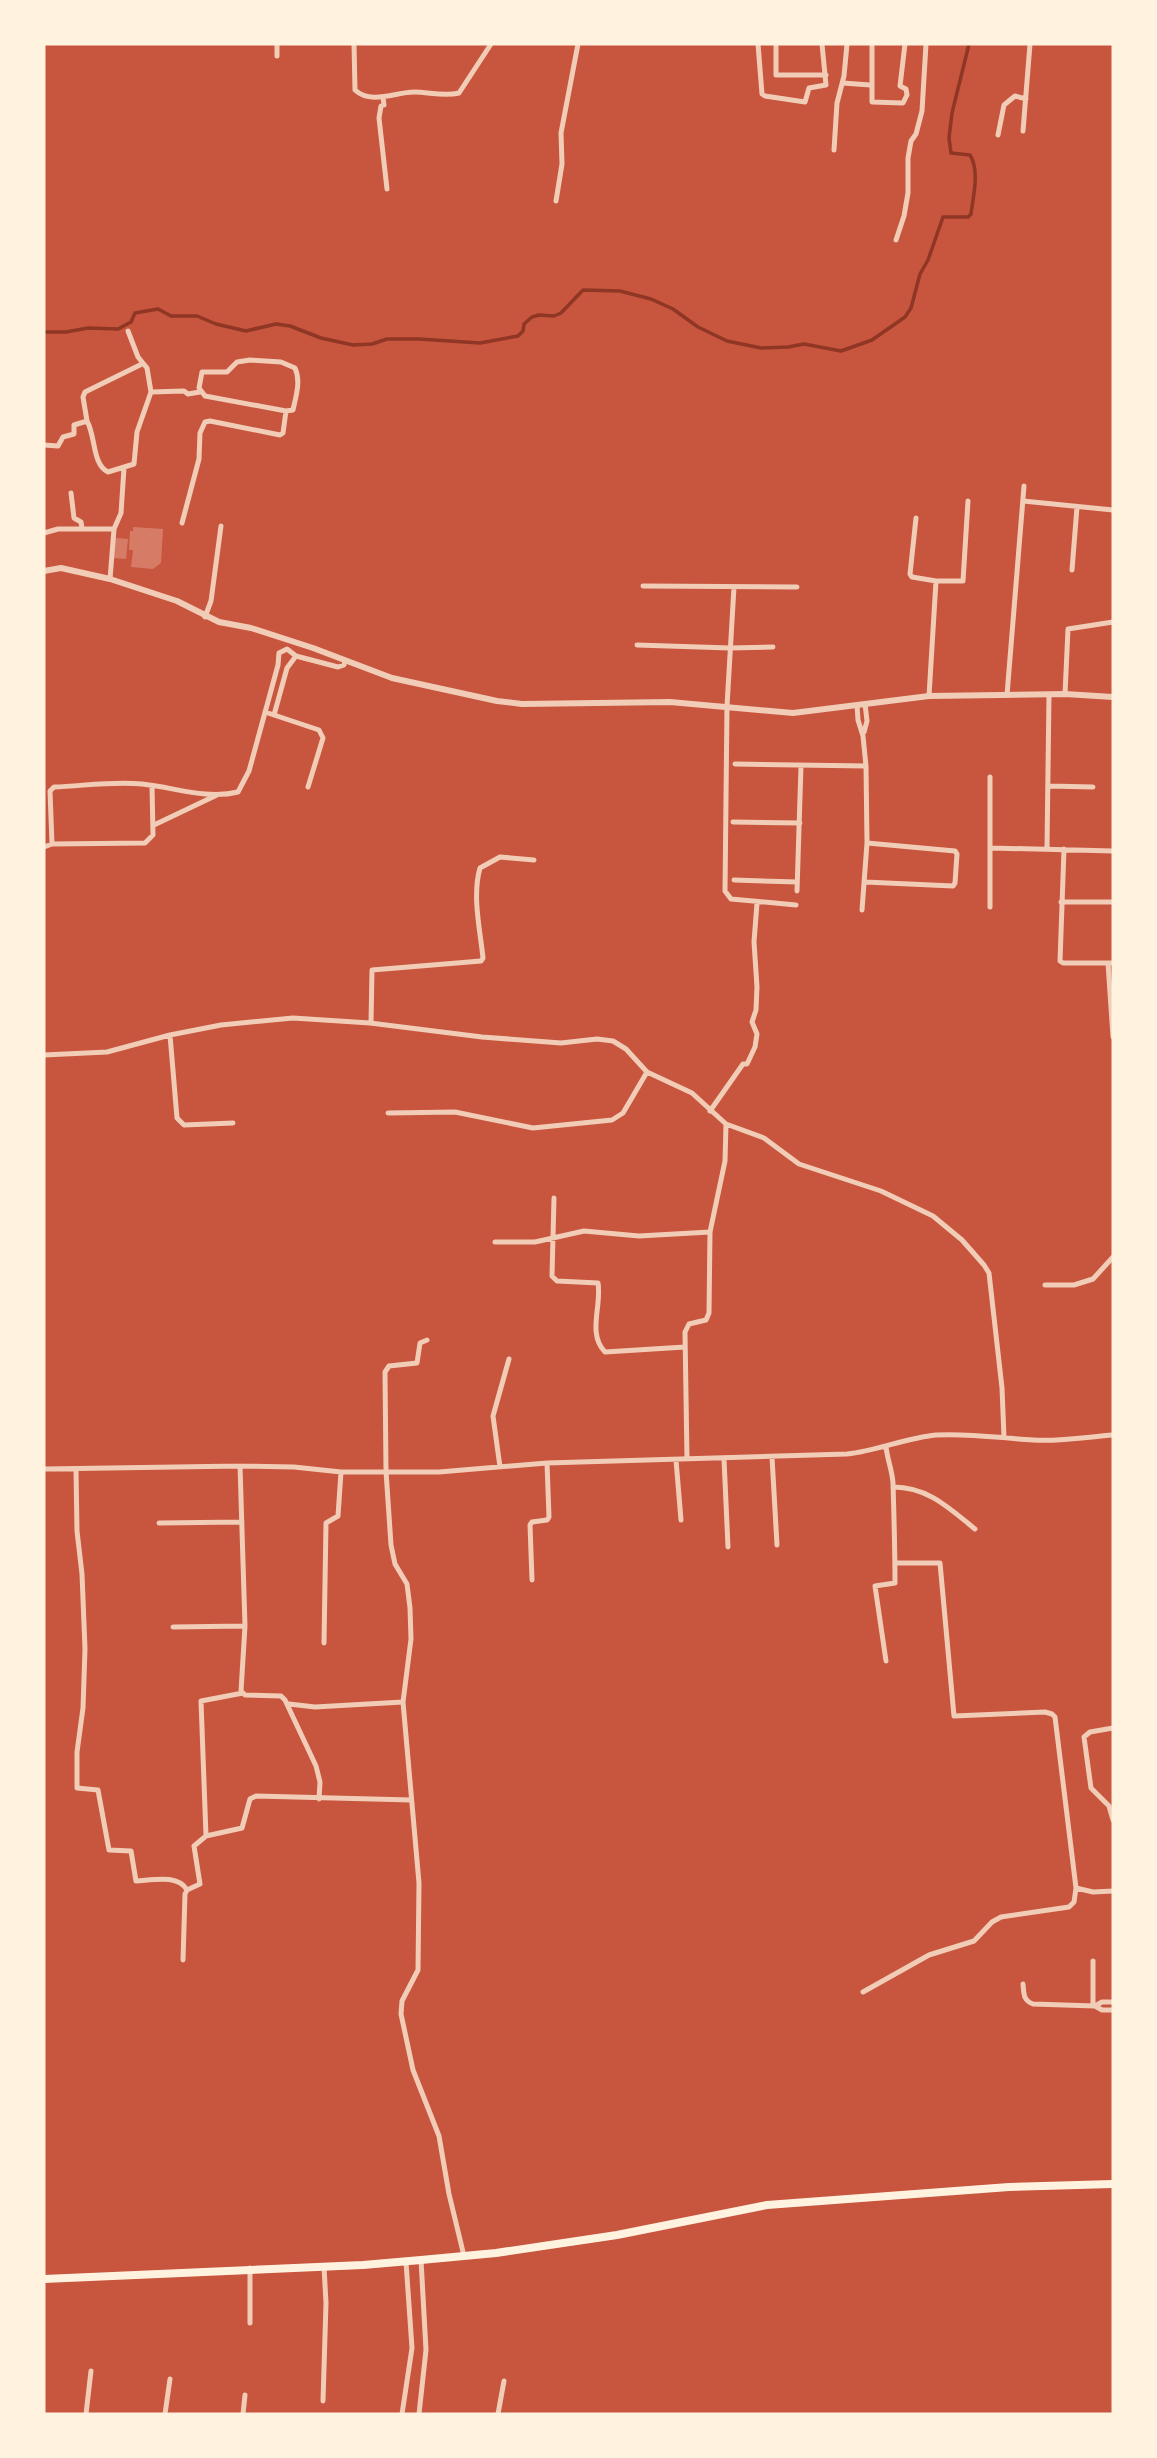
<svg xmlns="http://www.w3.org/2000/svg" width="1157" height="2458" font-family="'Fira Sans Condensed',sans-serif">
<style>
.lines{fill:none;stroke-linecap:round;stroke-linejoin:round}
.stream{stroke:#8f3625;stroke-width:3.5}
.building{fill:#d67c66}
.minor{stroke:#f1ccb7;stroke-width:5}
.tertiary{stroke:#f1ccb7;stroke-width:6}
.primary{stroke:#fff3e0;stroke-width:8}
</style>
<rect width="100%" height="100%" fill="#c8553d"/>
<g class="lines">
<path class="stream" d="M44 332H66L88 328 118 329 131 322 135 313 158 309 171 316H197L216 324 246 331 276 324 290 326 321 338 353 345 372 344 387 339H419L480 343 518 336 523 331 524 324 532 317 539 315 554 316 561 313 583 290 620 291 651 299 673 309 698 327 727 341 761 348 788 347 804 344 841 351 872 340 905 317 911 308 920 274 928 260 943 217H968L971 214C973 197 980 171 970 155L951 153 949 138 952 113 969 44"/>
</g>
<path class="building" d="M133 527 163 529 161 563 153 569 131 567 133 550H129L130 531H133Z
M115 538 128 539 126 559 114 558Z"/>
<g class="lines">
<path class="minor" d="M277 44V56
M354 44 355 90C371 105 396 92 414 92 429 92 444 97 459 93L491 44
M758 44 762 94 765 96 805 102 809 88 826 85 822 44
M776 44V75H826
M872 44V102L903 103 907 95 906 89 900 86 905 44
M843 83 870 85
M383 97 384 105 381 106 379 118 387 189
M1023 131 1030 44
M998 135 1004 105 1015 96 1026 99
M834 150 837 103 844 76 847 44
M556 201 562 164 561 133 578 44
M896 240 904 216 908 193V158L911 141 916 134 922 111 926 44
M151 392 184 391 188 394 200 392
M87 421 83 397 85 392 142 364
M44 445 58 446 63 437 74 434V425L87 421C96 437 92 464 108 472L134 464 137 432 151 392 147 368 138 357 128 331
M71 493 74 518 81 522 82 528
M1023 501 1113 510
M916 518 910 574 912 577 936 581H963L968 501
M182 523 199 459 200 433 205 422 210 421 280 435 283 433 286 411 293 410C296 396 301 381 295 368L281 362 250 360 237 362 227 372H202L199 388 205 396 286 411
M44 533 58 529H114
M1072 570 1077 507
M110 579 114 529 121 513 124 468
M643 586 797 587
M734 587 727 706 725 891 731 899 796 905
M205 617 211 601 221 526
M637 645 730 648 773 647
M1065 694 1068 629 1113 622
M1007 695 1024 486
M929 696 936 581
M857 705 858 720 863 736 866 766 867 843 862 910
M265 712 319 730 323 738 308 787
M274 715 287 668 296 656
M864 732 867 721 865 704
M735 764 866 766
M1049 786 1093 787
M733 822 800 823
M154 825 217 795
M52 844 50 791 54 787C83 786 113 781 142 784 173 787 207 800 238 792L249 771 278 665 279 653 287 649 296 656 338 667 344 665 345 661
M44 847 52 844 145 843 153 835 152 786
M991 848 1113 851
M1047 848 1049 695
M1064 849 1060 961 1063 963H1113
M734 880 797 882
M865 882 953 886 955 883 957 854 955 851 867 843
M797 891 801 766
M1061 902H1113
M990 907V777
M1108 963 1113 1037
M371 1023 372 970 481 961 483 958C480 929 472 896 480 868L500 857 534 860
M170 1035 177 1118 184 1125 233 1123
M44 1055 107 1052 170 1035 221 1025 293 1018 370 1023 482 1037 561 1043 597 1039 613 1041 626 1049 647 1072 692 1093 726 1124 764 1138 799 1164 881 1191 933 1216 962 1240 984 1265 989 1273 1002 1388 1004 1437
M710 1111 743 1064H747L755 1047 757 1034 752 1022 756 1010 757 987 754 942 757 903
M388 1113 455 1112 533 1128 612 1120 623 1113 647 1072
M554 1198 552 1276 557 1281 598 1283C602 1305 587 1334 605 1352L685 1347
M495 1242H535L584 1231 639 1236 710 1232
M1045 1285H1074L1093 1279 1113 1257
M427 1340 420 1343 417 1363 389 1366 385 1372 386 1471 391 1545 395 1564 407 1584 410 1608 411 1639 403 1702 419 1883 418 1970 402 2001 401 2014 413 2070 439 2136 449 2194 464 2256
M886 1446C887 1459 892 1469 893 1483 894 1516 895 1550 895 1583L875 1586 886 1661
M772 1457 777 1545
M687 1459 685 1332 689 1324 706 1320 709 1313 710 1232 725 1161 726 1124
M724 1459 728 1547
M676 1460 681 1520
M240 1466 245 1626 241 1691 245 1695 281 1696 285 1700 316 1766 320 1782 319 1799
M500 1467 493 1416 509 1359
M44 1469 240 1466 294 1467 341 1472H439L547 1463 847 1454C877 1451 905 1438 936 1435 969 1433 1000 1438 1033 1440 1059 1442 1087 1437 1113 1435
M76 1470 77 1531 82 1574 85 1649 83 1708 77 1752V1788L98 1790 109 1850 131 1851 136 1881C153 1880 178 1874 187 1890
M893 1487C928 1487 949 1508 975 1529
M159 1523 242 1522
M532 1580 530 1525 532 1522 547 1520 549 1517 547 1463
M173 1627 245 1626
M324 1643 326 1523 338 1516 341 1472
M289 1704 315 1707 403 1702
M1113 1728 1090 1732 1084 1737 1091 1788 1109 1806 1113 1820
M206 1836 201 1701 243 1693
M1076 1888 1093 1892 1113 1891
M183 1960 185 1894 187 1890 200 1884 194 1846 206 1836 242 1828 250 1799 256 1796 411 1800
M1093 1961V2006
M1023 1984C1024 1994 1023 2000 1033 2004L1095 2006
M863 1992 929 1955 974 1941 992 1922 1001 1917 1069 1907 1074 1902 1076 1888 1055 1717 1052 1714 1045 1712 954 1716 940 1563H895
M1113 2002H1102L1095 2006 1102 2010H1113
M250 2268V2323
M323 2401 326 2303 324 2267
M86 2414 91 2371
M165 2414 170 2379
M243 2414 245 2395
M402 2414 412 2348 406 2262
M419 2414 426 2350 421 2260
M498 2414 504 2381"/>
<path class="tertiary" d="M44 571 61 568 110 579 177 601 219 622 251 628 313 648 392 678 497 701 522 704 670 702 793 713 929 696 1065 694 1113 697"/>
<path class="primary" d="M44 2279 363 2265 421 2260 496 2253 617 2235 767 2205 1009 2187 1113 2184"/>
</g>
<rect width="1157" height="2458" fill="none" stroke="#fff3e0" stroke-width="91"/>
</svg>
